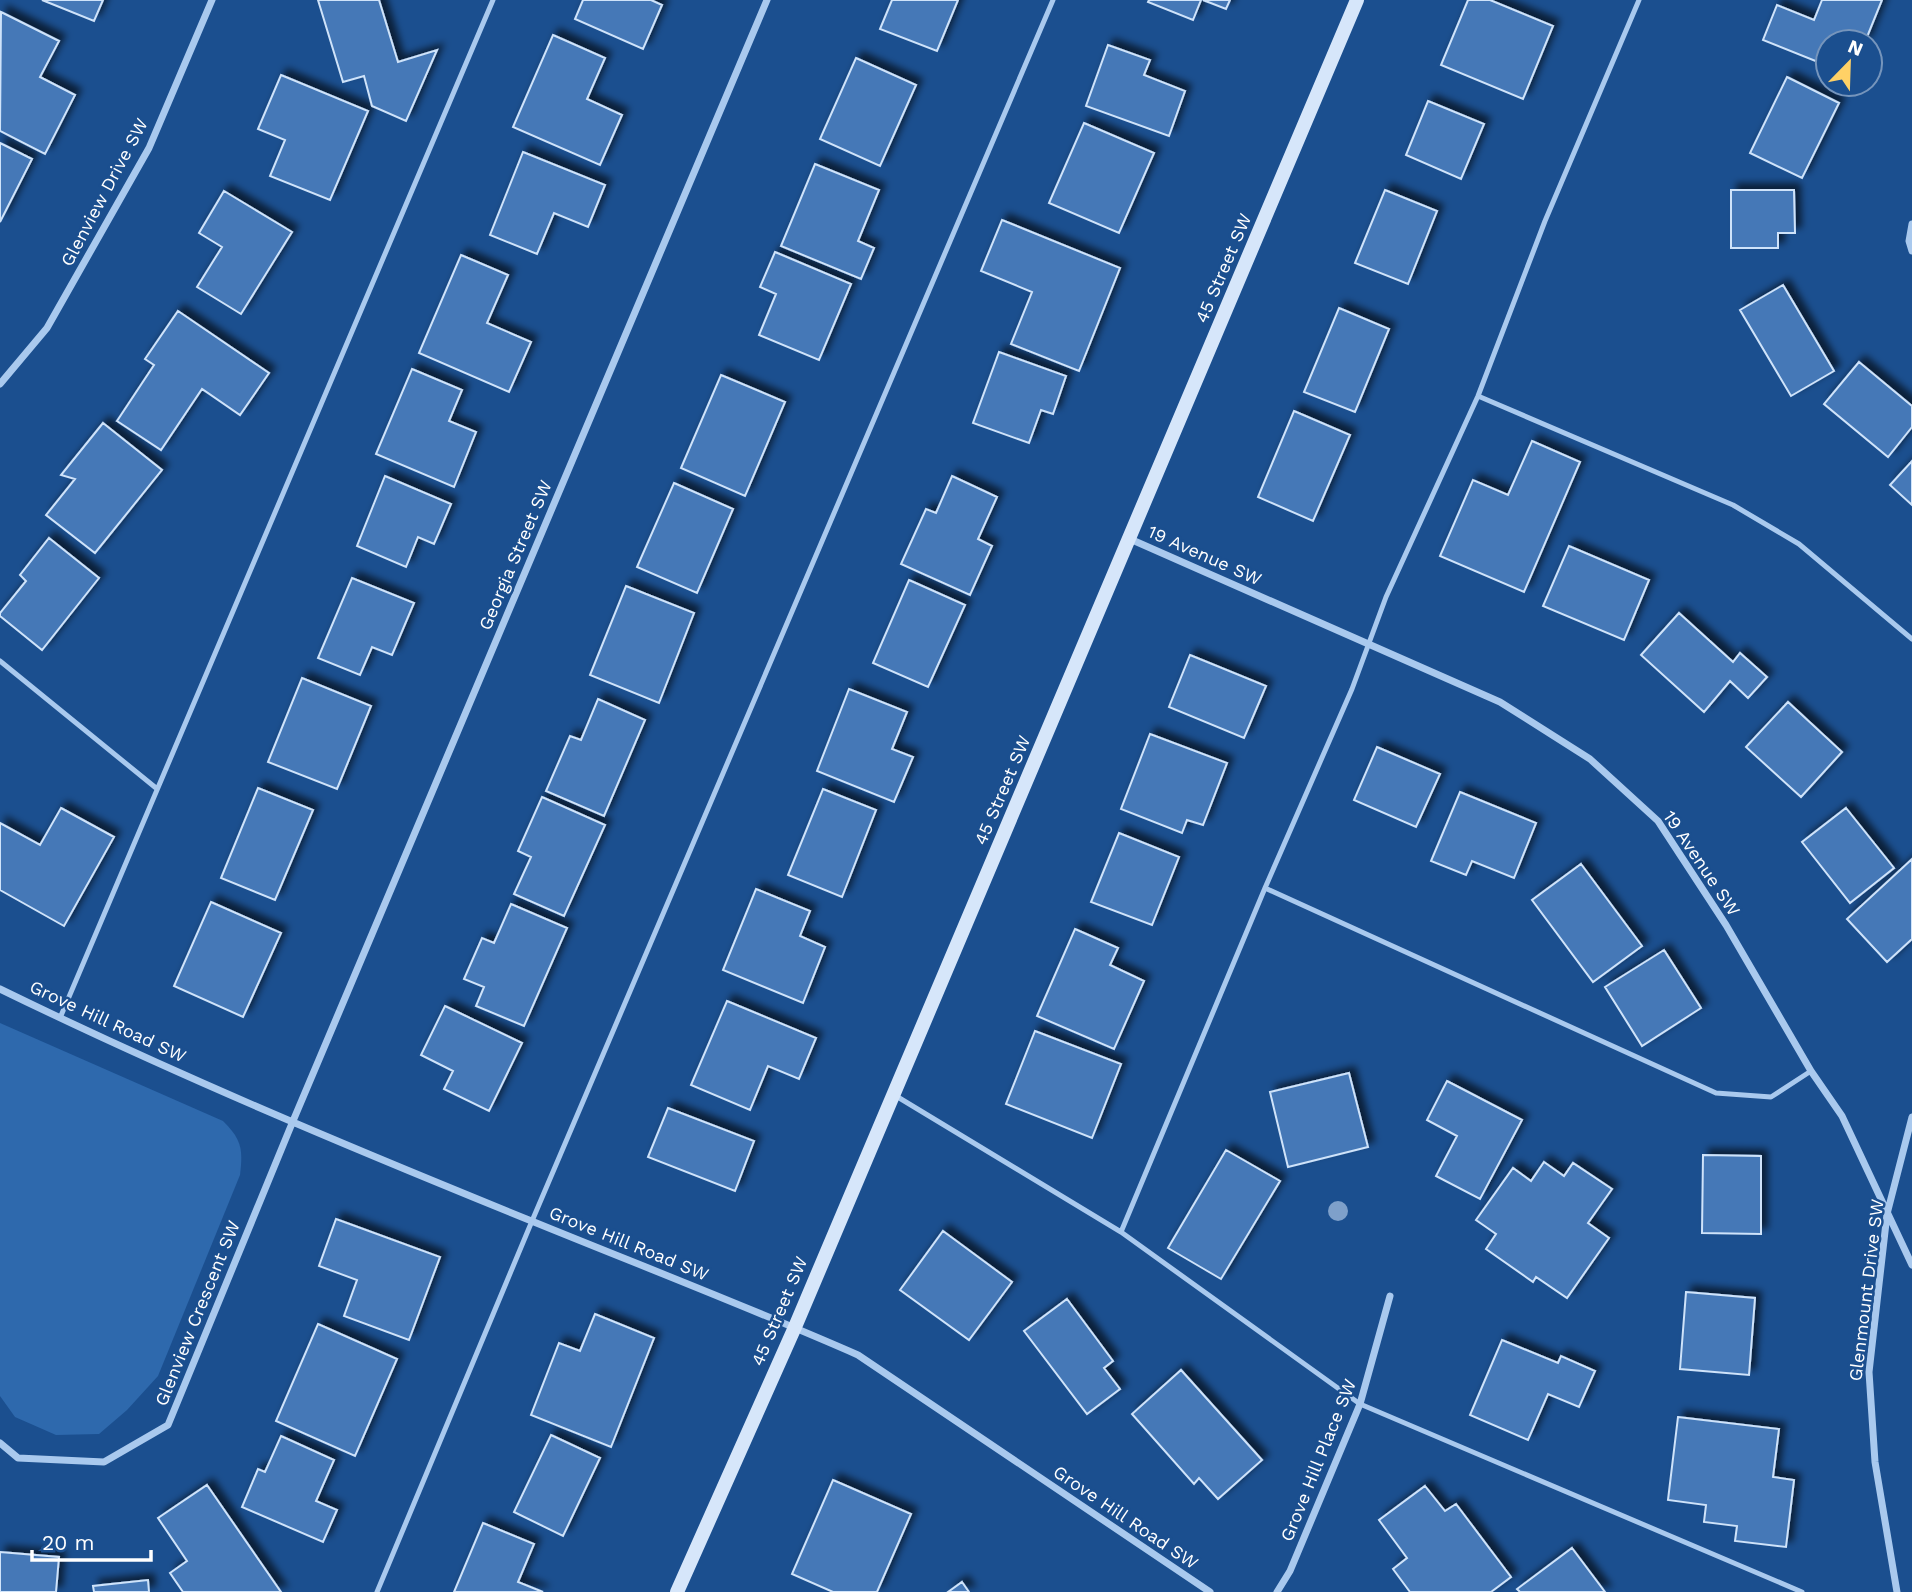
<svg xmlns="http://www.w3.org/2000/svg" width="1912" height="1592" font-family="'Work Sans',sans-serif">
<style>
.green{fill:#2e69ad}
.building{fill:#4478b7;stroke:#cfe3fa;stroke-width:2;filter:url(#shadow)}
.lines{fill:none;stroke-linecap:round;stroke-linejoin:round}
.lane{stroke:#a9c9ee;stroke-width:5}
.street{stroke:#a9c9ee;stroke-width:7}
.secondary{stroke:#d6e6fa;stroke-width:14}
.tree{fill:#7ea0ca}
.labels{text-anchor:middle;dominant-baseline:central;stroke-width:5;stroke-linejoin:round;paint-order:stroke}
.street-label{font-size:18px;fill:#fff;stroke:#1b4f8f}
</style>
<defs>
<filter id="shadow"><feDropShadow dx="6" dy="-6" stdDeviation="3.5" flood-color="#0009"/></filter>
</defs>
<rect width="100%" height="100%" fill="#1b4f8f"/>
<path class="green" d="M0 1023 223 1121C242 1140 243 1149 240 1175L158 1376 127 1410 99 1434 56 1435 15 1417 0 1396Z"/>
<path class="building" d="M42 0H103L94 21Z
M318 0H379L398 62 437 50 406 121 372 106 364 76 343 82Z
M583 0H651L662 5 643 49 575 19Z
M892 0H958L937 51 880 29Z
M1149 0H1201L1193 20 1148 2Z
M1203 0H1230L1226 9Z
M1468 0H1490L1553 26 1523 99 1441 65Z
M1822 0H1882L1865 42H1828V66L1763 40 1777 5 1814 20Z
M1 12 59 41 40 77 75 95 45 154 0 131Z
M553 35 605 58 587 99 622 115 600 165 513 127Z
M1108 45 1150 60 1144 75 1185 91 1169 136 1086 106Z
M856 58 916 85 880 166 820 139Z
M281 75 368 111 330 200 270 176 285 140 258 129Z
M1787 77 1839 103 1802 178 1750 153Z
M1428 101 1484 124 1461 179 1406 155Z
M1084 123 1154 153 1119 233 1049 203Z
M0 143 32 159 0 222Z
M523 152 605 185 588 227 554 213 537 254 490 235Z
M815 164 879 190 858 241 874 248 861 279 781 246Z
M1385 190 1437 211 1408 284 1355 263Z
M1731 190H1794L1795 233H1778V248H1731Z
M224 191 292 232 241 314 197 287 222 247 199 233Z
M1002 220 1120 268 1079 371 1011 344 1032 292 981 271Z
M775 252 851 284 819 360 759 335 776 294 760 287Z
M461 255 508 275 487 323 531 342 509 392 419 353Z
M1783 285 1834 371 1791 396 1740 310Z
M1339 308 1389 329 1355 412 1304 392Z
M178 311 269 373 240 415 202 389 161 450 117 421 154 365 145 359Z
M999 352 1066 376 1053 414 1041 410 1029 443 973 423Z
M1859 362 1912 406V427L1888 457 1824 404Z
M412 369 462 390 449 421 476 432 454 487 376 454Z
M721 375 785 402 745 496 681 468Z
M1294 411 1350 435 1313 521 1258 497Z
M103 423 162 470 95 553 46 515 75 479 61 475Z
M1532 441 1580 462 1524 592 1440 556 1473 480 1508 495Z
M1912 461V505L1890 485Z
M385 476 451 504 434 544 418 537 406 567 357 546Z
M952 476 997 497 978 539 992 546 970 595 901 564 926 509 936 513Z
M674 483 733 509 697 593 637 567Z
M49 538 99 578 42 650 0 616V613L26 581 20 575Z
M1569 546 1649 580 1624 640 1543 606Z
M352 578 414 603 392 655 372 647 360 675 318 658Z
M909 580 965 605 928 687 873 663Z
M626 586 694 613 659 703 590 675Z
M1679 613 1733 662 1740 653 1767 677 1748 698 1730 681 1704 712 1641 655Z
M1190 655 1266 686 1244 738 1169 707Z
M302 678 371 706 337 789 268 762Z
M849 689 907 712 892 749 913 757 894 802 817 771Z
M598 699 645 720 604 816 546 791 570 736 581 740Z
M1788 702 1842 752 1801 797 1746 747Z
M1150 734 1227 763 1203 825 1187 820 1182 833 1121 809Z
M1377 747 1440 774 1416 827 1354 800Z
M258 788 313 810 275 900 221 878Z
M823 789 876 810 842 897 788 875Z
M1460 792 1536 823 1514 878 1472 861 1466 875 1431 861Z
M542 797 605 825 564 916 514 894 531 857 518 851Z
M61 808 114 837 64 926 0 890V823L40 845Z
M1846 808 1894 868 1850 903 1802 842Z
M1119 833 1179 857 1152 925 1091 902Z
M1912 859V939L1887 962 1847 919Z
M1581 864 1642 946 1593 982 1532 900Z
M756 889 810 911 800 936 825 947 803 1003 723 970Z
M211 902 281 933 243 1017 174 986Z
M511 904 567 928 524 1026 476 1006 484 987 464 979 482 938 494 943Z
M1075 929 1118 948 1110 965 1144 981 1114 1049 1037 1016Z
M1664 950 1701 1008 1642 1046 1605 987Z
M727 1001 816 1038 799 1079 768 1066 750 1110 691 1085Z
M445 1006 522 1043 489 1111 444 1089 453 1071 421 1055Z
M1035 1031 1121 1064 1092 1138 1006 1104Z
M1349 1073 1368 1147 1288 1167 1270 1092Z
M1447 1081 1522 1120 1480 1199 1436 1176 1457 1136 1427 1120Z
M668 1108 754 1141 735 1191 648 1157Z
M1226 1150 1280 1181 1221 1279 1168 1248Z
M1703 1155 1761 1156V1234L1702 1233Z
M1544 1162 1564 1176 1573 1163 1612 1189 1588 1223 1609 1238 1567 1298 1536 1277 1533 1282 1486 1249 1496 1234 1476 1220 1513 1168 1531 1181Z
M336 1219 440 1257 409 1340 344 1316 357 1280 319 1266Z
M943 1231 1012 1282 969 1340 900 1290Z
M1686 1292 1755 1298 1749 1375 1680 1369Z
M1067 1299 1113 1361 1104 1368 1120 1389 1087 1414 1024 1331Z
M595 1314 654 1338 611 1447 531 1415 559 1343 580 1351Z
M318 1324 397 1359 355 1456 276 1421Z
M1502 1340 1558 1363 1561 1356 1595 1371 1579 1407 1548 1394 1528 1440 1470 1415Z
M1181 1370 1262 1460 1218 1499 1199 1478 1194 1484 1132 1414Z
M1678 1417 1779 1429 1773 1477 1794 1480 1786 1547 1735 1541 1737 1526 1704 1522 1706 1505 1668 1500Z
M551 1435 600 1458 563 1536 514 1512Z
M281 1436 334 1460 316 1501 337 1510 323 1542 242 1507 258 1469 265 1472Z
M833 1480 911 1514 877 1592H833L792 1574Z
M207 1485 281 1592H183L170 1573 187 1561 158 1518Z
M1425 1486 1445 1511 1456 1504 1511 1577 1491 1592H1410L1393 1569 1407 1558 1379 1520Z
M483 1523 534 1544 518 1582 543 1592H454Z
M1572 1548 1605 1592H1520L1517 1589Z
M0 1552 59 1557 56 1592H0Z
M148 1580 149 1592H94L93 1586Z
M962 1582 969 1592H948Z"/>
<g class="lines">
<path class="lane" d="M1478 396 1733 505 1799 544 1912 639
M0 661 156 788
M1265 888 1716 1093 1771 1097 1811 1071
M60 1018 493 0
M896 1096 1121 1232 1360 1404 1802 1592
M1121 1232 1265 888 1352 689 1386 597 1478 396 1545 221 1639 0
M377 1592 532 1221 1053 0"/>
<path class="street" d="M1912 224 1909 241 1912 251
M0 384 47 328 149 148 212 0
M1130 539 1500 702 1590 759 1658 821 1726 925 1811 1071 1842 1116 1912 1265
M0 989C174 1074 354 1149 534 1222 642 1266 751 1308 858 1355L1210 1592
M0 1443 18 1458 104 1462 168 1425 293 1121 767 0
M1277 1592 1290 1571 1360 1404 1390 1296
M1897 1592 1875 1462 1869 1372 1887 1214 1912 1117"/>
<path class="secondary" d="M677 1592 795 1327 1357 0"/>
</g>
<circle class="tree" cx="1338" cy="1211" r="10"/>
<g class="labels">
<g class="street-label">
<text transform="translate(104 192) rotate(-62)">Glenview Drive SW</text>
<text transform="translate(1223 268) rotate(-67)">45 Street SW</text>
<text transform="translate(515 555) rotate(-67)">Georgia Street SW</text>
<text transform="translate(1205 555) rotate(24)">19 Avenue SW</text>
<text transform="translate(1002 790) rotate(-67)">45 Street SW</text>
<text transform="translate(1702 863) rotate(56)">19 Avenue SW</text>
<text transform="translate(108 1021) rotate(25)">Grove Hill Road SW</text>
<text transform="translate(629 1243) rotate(22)">Grove Hill Road SW</text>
<text transform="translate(1866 1290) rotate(-83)">Glenmount Drive SW</text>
<text transform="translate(779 1311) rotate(-67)">45 Street SW</text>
<text transform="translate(197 1313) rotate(-68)">Glenview Crescent SW</text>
<text transform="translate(1318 1460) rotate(-68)">Grove Hill Place SW</text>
<text transform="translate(1126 1517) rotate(34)">Grove Hill Road SW</text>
</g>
</g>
<g transform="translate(1849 63) rotate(23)"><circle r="33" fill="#1b4f8f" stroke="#7695bc" stroke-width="2"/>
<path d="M0-5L12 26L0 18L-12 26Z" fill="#ffd166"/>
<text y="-10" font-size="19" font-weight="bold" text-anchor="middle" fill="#ffffff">N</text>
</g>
<path d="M32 1550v10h119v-10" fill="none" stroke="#ffffff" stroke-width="3.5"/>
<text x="42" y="1550" font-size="21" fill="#ffffff" stroke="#1b4f8f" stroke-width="5" paint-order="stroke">20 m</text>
</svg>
